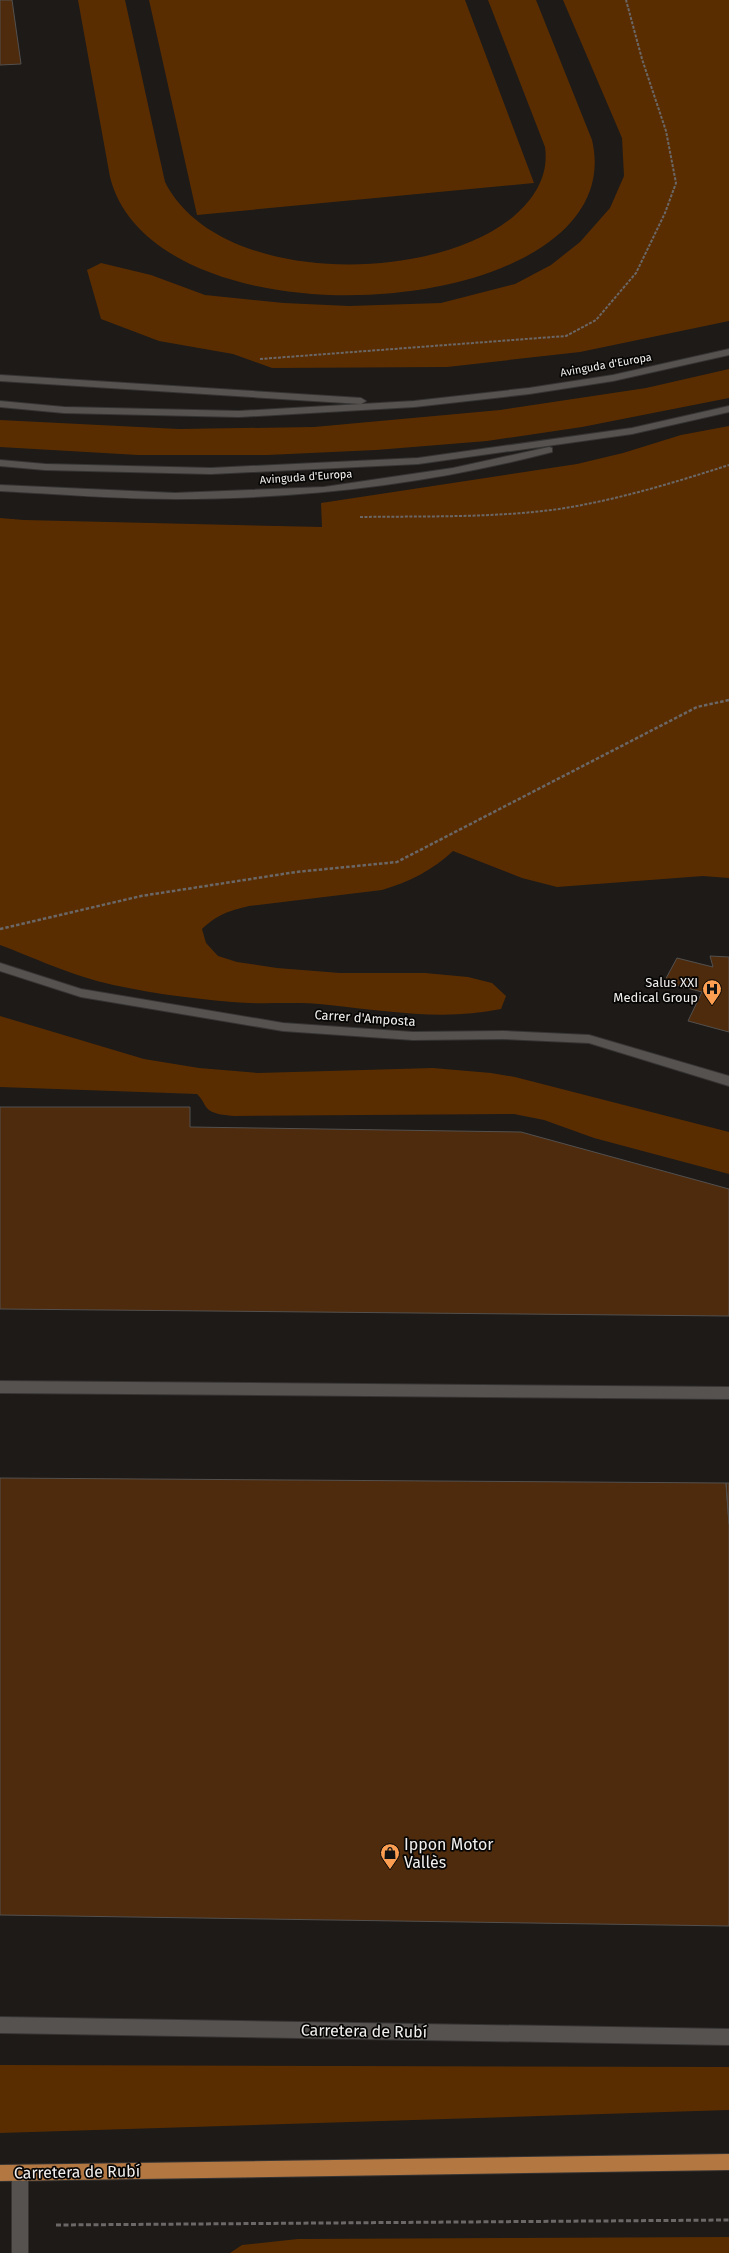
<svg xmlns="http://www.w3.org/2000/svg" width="729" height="2253" font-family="'Fira Sans',sans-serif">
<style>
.green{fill:#5a2d00}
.building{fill:#4e2b0d;stroke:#53504e}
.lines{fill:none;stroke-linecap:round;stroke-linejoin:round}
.minor-casing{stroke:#363433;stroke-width:2}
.major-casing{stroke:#363433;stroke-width:2}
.path-far2{stroke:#6a6766;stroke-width:2;stroke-dasharray:3 1.5;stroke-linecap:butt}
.path-far1{stroke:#6a6766;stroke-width:2.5;stroke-dasharray:3.5 2;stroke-linecap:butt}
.path{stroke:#6a6766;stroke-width:3;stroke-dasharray:5 2.5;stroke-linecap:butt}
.minor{fill:#565250;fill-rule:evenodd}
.major{fill:#b37742;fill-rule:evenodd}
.labels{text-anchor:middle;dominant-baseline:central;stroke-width:3.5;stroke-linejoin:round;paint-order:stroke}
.far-street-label{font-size:11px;fill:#f2f0ef;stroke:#070605}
.poi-label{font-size:13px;fill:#f2f0ef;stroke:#070605;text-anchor:end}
.street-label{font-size:13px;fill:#f2f0ef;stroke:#070605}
.near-poi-label{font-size:16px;fill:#f2f0ef;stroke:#070605;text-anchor:start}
.near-street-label{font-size:16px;fill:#f2f0ef;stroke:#070605}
</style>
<rect width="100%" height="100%" fill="#1d1a18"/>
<path class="green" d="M78 0H125L165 182C218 287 434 284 514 216 535 198 549 175 545 147L488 0H536L592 140C635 321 155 357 110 177Z
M149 0H465L534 183 197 215Z
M563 0H729V321L580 352 447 367 272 368 233 354 159 341 101 319 87 270 101 263 151 275 205 295 284 303 349 306 441 303 515 284 551 265 580 242 610 208 624 176 622 138Z
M729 369V398L582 427 487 441 376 450 267 455H138L0 447V420L179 429 314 427 500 410 646 388Z
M729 426V878L703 876 557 887 522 878 453 851C433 870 409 882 382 890L249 906C229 911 218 914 202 929L206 943 218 956 237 962 277 968 340 973H425L468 977 492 983 506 996 501 1009C445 1021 385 1011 329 1005 296 1001 264 1005 232 1002 187 998 140 992 97 981 64 972 32 957 0 945V518L24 520 322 527 321 503 577 464 623 453 681 435Z
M0 1016 144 1059 199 1068 258 1073 433 1068 491 1073 515 1077 729 1132V1174L594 1138 544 1120 514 1114 234 1116C226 1115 212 1115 206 1107 203 1102 202 1099 197 1094L0 1087Z
M0 2065 729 2067V2110L0 2133Z
M729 2237V2253H230L242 2245 298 2239Z"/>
<path class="building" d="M0 0H12L21 64 0 65Z
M710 956 729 957V1032L688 1021 702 992 664 982 677 958 713 967Z
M0 1107H190V1127L521 1132 729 1189V1316L0 1309Z
M0 1478 726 1483 729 1524V1926L0 1915Z
M726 1483H729V1524Z"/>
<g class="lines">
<g class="minor-casing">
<path id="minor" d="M729 349V355L613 381 529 394 414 407 239 417 64 413 0 407V401L64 407 239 411 414 401 529 388 613 375Z
M0 375 361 398 366 401 361 404 0 381Z
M729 406V412L632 434 418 464 211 474 45 470 0 466V460L45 464 211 468 418 458 632 428Z
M549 447 552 448V452C430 484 302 499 175 499 117 499 58 494 0 491V485L175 493 324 487 453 468Z
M0 963 81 989 283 1023 413 1032 503 1031 589 1035 729 1076V1086L589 1043 503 1039 413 1040 283 1031 81 997 0 971Z
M0 1381 729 1387V1399L0 1393Z
M0 2017 729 2029V2045L0 2033Z
M20 2165 26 2167 28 2173V2253H12V2173L14 2167Z"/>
</g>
<g class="major-casing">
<path id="major" d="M729 2154V2170L0 2181V2165Z"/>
</g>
<path class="path-far2" d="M260 359 566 336 596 320 636 273 665 213 676 183 666 131 642 59 626 0
M360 517C426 516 494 518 559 509 617 500 673 483 729 465"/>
<path class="path-far1" d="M0 929 141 896 296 872 397 862 697 707 729 700"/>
<path class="path" d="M56 2225 729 2220"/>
<use href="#minor" class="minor"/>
<use href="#major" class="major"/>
</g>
<defs>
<g id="hospital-pin" transform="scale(1)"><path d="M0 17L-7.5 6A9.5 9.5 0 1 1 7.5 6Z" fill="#fb9e51" stroke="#070605"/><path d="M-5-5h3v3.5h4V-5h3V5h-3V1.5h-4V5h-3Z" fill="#111"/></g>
<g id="shop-pin" transform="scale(1)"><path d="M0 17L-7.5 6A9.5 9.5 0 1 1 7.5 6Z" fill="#fb9e51" stroke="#070605"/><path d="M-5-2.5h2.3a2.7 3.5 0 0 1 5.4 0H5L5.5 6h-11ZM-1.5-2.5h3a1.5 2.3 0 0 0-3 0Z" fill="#111"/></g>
</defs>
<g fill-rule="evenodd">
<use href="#hospital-pin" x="712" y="989"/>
<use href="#shop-pin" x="390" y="1853"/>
</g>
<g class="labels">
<g class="far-street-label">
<text transform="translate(606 365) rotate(-10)">Avinguda d'Europa</text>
<text transform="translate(306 477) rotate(-4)">Avinguda d'Europa</text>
</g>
<g class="poi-label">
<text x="698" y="982">Salus XXI<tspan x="698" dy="15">Medical Group</tspan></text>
</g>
<g class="street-label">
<text transform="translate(365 1018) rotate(4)">Carrer d'Amposta</text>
</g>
<g class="near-poi-label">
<text x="404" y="1844">Ippon Motor<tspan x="404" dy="18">Vallès</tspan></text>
</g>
<g class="near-street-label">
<text transform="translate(364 2031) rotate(1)">Carretera de Rubí</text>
<text transform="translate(77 2172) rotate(-1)">Carretera de Rubí</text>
</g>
</g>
</svg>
